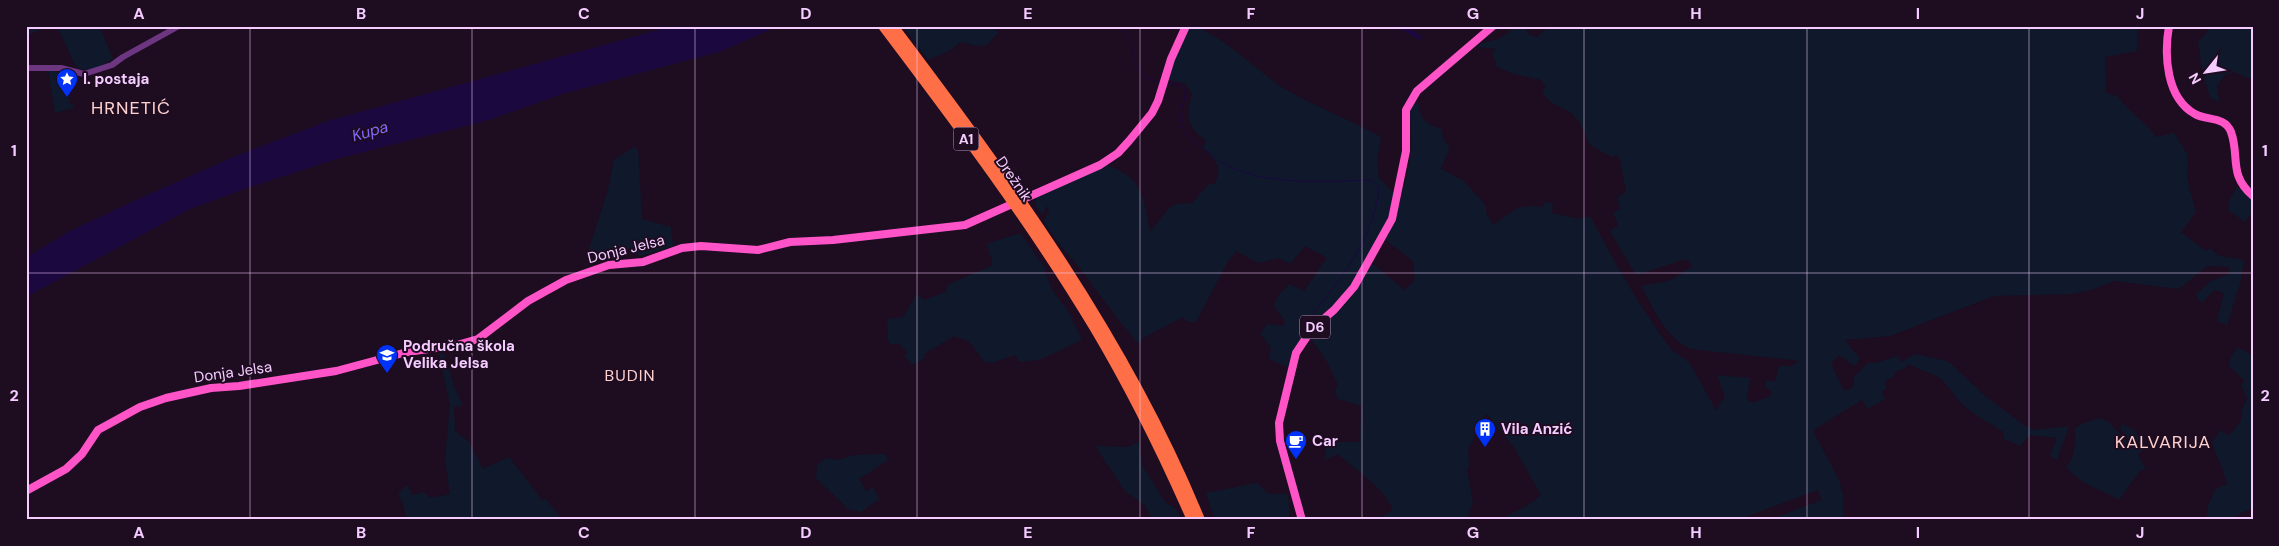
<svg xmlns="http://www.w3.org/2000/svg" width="2279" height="546" font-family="'DM Sans',sans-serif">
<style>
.green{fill:#0f192b}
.water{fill:#1a083f}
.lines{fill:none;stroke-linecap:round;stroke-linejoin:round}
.stream{stroke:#1a083f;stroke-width:1}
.canal{stroke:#1a083f;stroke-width:4.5}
.minor{stroke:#6d3681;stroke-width:6}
.major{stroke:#ff53c8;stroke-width:8}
.highway{stroke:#ff6f47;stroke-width:10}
.grid{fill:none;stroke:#f5ccff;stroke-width:1;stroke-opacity:0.55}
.labels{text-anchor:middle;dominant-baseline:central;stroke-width:4;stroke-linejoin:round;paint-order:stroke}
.shield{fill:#1e0c21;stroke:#b492bc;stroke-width:1}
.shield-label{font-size:14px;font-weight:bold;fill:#f5ccff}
.poi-label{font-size:15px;font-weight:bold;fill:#f5ccff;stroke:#1e0c21;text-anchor:start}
.street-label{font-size:15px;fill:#f5ccff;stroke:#1e0c21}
.water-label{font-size:16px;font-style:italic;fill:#836aff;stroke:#1e0c21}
.neighbourhood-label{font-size:16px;letter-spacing:1px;fill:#ffd1ce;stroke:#1e0c21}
.quarter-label{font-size:18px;letter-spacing:1px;fill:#ffd1ce;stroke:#1e0c21}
.neatline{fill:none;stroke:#f5ccff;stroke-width:2}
.grid-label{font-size:16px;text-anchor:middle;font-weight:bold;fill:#f5ccff}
</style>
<rect width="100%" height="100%" fill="#1e0c21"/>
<path class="green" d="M26 26H48L26 36Z
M57 26H99L113 59C101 67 90 74 76 67Z
M903 26H994L998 33 987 45 977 46 961 42 949 51 928 60Z
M1190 26C1221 32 1257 72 1285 89 1316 107 1350 120 1381 137L1377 160 1379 178 1394 193 1385 229 1368 260 1405 290 1415 280 1413 261 1386 240C1396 215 1408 179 1411 152 1413 136 1409 121 1411 105L1419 104C1419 120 1428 125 1442 129L1443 140 1450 146 1441 169 1464 181 1486 206V212L1493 225C1516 210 1514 204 1543 207L1545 202 1553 203 1552 213 1579 219 1590 216C1613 260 1638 304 1668 345 1675 355 1685 357 1691 365L1716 410 1719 408 1718 405 1725 398 1717 375 1750 378 1747 399 1751 403 1771 396V391L1766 388V381H1775L1779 366H1791L1800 361 1691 349C1666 339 1654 308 1641 286L1669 281 1693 266 1686 259 1636 275 1610 231 1618 225 1613 213 1620 209 1617 197 1626 192 1620 159 1616 155 1612 157 1590 145 1580 123 1573 114 1551 102 1542 93 1546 87 1541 80 1514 74 1497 67 1492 52 1497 49 1478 47 1481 43C1494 41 1502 39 1512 29L1510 26H1523L1530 35 1537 37 1550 26H2137V51L2105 57 2106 93 2117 96C2128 111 2145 121 2156 137L2174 133 2188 155 2187 178 2196 212 2181 232 2206 251 2210 248 2219 256 2244 260 2240 284 2227 325 2217 321 2224 293 2214 290 2202 303 2195 295 2211 281 2229 274V267L2207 266 2179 289 2115 281 2091 290 2072 294 1994 296 1890 336 1845 340 1860 359 1854 366 1839 355 1831 364 1844 391 1853 387 1854 377 1868 363H1875L1898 356 1902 362 1914 354 1948 361 1984 395 2024 425 2034 430 2069 426 2057 460 2050 456 2057 438 2030 435 2020 446 2004 439 2003 432C1990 423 1974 415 1961 403 1954 396 1949 386 1941 379 1932 372 1919 371 1909 364L1902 370 1899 369 1891 379 1888 378 1884 384 1887 388 1882 392 1885 399 1868 409 1862 400 1815 429 1814 433 1839 480 1843 495V520H1769L1822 500 1818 490 1737 520H1501C1515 510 1528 508 1541 495L1515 449 1487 414 1475 426 1474 438 1468 450 1470 463 1467 470 1473 502 1467 520H1377L1393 510C1383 486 1356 471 1338 454L1325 460 1326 442H1360L1361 406 1338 399 1334 392 1338 385 1325 358 1306 333 1296 347 1287 367 1269 359 1271 348 1260 334 1267 324 1283 326 1285 321 1274 306 1277 297 1289 284 1304 291 1327 258 1305 246 1290 264 1279 258 1258 263 1236 251 1227 263 1196 322H1188L1183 317 1143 338 1139 344C1118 321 1101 296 1082 271 1069 255 1055 240 1044 222L1049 210 1047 206 1042 214 1035 205 1037 194 1106 163 1109 166C1144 178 1144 200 1150 232L1169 208 1176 204 1192 203 1208 185 1215 183C1223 166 1215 160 1203 148L1206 141C1185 124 1187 119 1192 93L1184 83 1168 80 1170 69Z
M2208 26H2253V80L2234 72 2225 75 2217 86 2219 102 2210 98 2203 74 2198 42 2206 34Z
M48 70 65 74 70 104H73V108L55 113Z
M634 147 638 150 642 219 671 227 673 246 641 256 623 247 587 255 607 193 614 160Z
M2237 187 2253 198V211L2245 222 2228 210 2229 200Z
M1020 233 1043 265 1052 290 1068 311 1082 340 1039 360 1019 362 1015 355 992 363 985 362 969 341 954 336 924 354 925 358 912 365 904 356 908 353 898 343 891 345 888 341 887 319 903 317 917 294 924 300 946 292 947 285 993 265 987 244Z
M2238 347 2253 356V511L2251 509 2237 515 2233 520H2206L2208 506 2215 489 2227 484C2224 469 2216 457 2212 442L2221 430 2229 436 2241 421 2242 410 2247 399 2241 385 2245 381 2229 366 2230 359Z
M439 354H444L455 389 463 405 454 407 455 431 469 442 483 469 509 457 542 500 545 498 563 520H407L403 504 398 494 407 485 413 495 424 492 431 498 450 494 445 460 450 405Z
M2100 418 2109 422 2132 447V443L2120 429 2121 424 2133 429 2145 444 2143 450 2138 455 2146 468 2139 472 2119 500C2098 487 2085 488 2066 467 2075 457 2076 442 2075 428L2084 423Z
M1139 442 1142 465 1165 502 1176 509 1182 520H1151L1146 506 1125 491 1095 446 1127 447Z
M885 454 888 460 859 479 866 491 873 487 879 499 861 512 848 509 816 478 817 465 826 458 837 460 855 455Z
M1257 483 1269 494H1288L1290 516 1262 520H1215L1206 493Z"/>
<path class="water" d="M673 26H778L722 51 562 94 489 120 340 158 247 188 190 209 26 297V258L70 231 136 200 238 155 331 120Z"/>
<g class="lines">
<path class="stream" d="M1115 26C1130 35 1134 46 1133 62L1145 77 1158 82
M1167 83 1180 85 1185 90C1186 102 1177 113 1182 126 1185 135 1196 143 1203 148 1209 153 1215 159 1221 162 1265 187 1323 181 1371 180L1379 187C1374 243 1334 288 1299 330"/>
<path class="canal" d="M1400 26 1419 37"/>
<path class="minor" d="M26 68H61L84 74 112 65 123 57 179 26"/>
<path class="major" d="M2169 26C2164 55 2166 98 2195 114 2207 121 2225 116 2231 132 2240 156 2228 175 2253 196
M26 491 66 469 82 454 98 430 140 407 166 398 211 388 239 386 336 371 407 352 457 345 478 339 528 301 566 280 609 265 643 262 682 248 701 246 758 250 790 242 833 240 965 225 1100 165 1118 153 1129 141 1152 113 1158 101 1171 59 1186 26
M1302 520 1280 441 1279 423 1296 353 1312 329 1334 310 1354 287 1392 219 1406 151V110L1417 91 1493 26"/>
<path class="highway" d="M883 26C957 124 1031 222 1094 327 1131 389 1163 454 1192 520
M893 26C1010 181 1126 339 1200 520"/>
</g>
<path class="grid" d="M250 26V520M472 26V520M695 26V520M917 26V520M1140 26V520M1362 26V520M1584 26V520M1807 26V520M2029 26V520M26 273H2253"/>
<defs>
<g id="sight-pin" transform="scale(1.125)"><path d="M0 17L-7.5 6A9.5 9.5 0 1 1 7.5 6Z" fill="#0033f7" stroke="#1e0c21"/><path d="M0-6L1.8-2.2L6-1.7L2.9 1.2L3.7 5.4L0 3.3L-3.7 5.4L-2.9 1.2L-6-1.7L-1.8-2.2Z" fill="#fff"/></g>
<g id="school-pin" transform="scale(1.125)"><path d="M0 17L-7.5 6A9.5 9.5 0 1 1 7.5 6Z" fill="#0033f7" stroke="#1e0c21"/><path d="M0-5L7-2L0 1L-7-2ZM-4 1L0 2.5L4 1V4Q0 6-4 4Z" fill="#fff"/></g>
<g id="building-pin" transform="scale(1.125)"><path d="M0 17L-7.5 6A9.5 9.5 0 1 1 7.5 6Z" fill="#0033f7" stroke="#1e0c21"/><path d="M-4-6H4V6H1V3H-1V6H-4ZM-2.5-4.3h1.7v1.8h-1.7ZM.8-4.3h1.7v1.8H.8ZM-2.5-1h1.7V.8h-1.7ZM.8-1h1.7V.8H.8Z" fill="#fff"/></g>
<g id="cafe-pin" transform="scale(1.125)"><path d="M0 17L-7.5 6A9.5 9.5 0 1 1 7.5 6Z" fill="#0033f7" stroke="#1e0c21"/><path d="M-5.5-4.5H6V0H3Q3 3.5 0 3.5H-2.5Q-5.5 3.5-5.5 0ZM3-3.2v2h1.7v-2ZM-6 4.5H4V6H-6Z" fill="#fff"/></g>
</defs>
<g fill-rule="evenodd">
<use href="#sight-pin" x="67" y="79"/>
<use href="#school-pin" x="387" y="355"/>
<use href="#building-pin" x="1485" y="429"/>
<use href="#cafe-pin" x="1296" y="441"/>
</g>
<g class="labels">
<g class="shield">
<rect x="953.5" y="127.5" width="25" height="23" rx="4"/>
<rect x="1300" y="315.5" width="30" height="23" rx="4"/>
</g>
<g class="shield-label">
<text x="966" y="139">A1</text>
<text x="1315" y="327">D6</text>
</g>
<g class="poi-label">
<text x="83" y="79">I. postaja</text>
<text x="403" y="346">Područna škola<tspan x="403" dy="17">Velika Jelsa</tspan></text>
<text x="1501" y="429">Vila Anzić</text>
<text x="1312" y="441">Car</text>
</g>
<g class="street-label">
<text transform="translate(1014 179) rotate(55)">Drežnik</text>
<text transform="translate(626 249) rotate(-14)">Donja Jelsa</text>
<text transform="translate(233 372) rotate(-8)">Donja Jelsa</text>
</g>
<g class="water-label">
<text transform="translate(370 131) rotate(-16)">Kupa</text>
</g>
<g class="neighbourhood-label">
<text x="630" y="375">BUDIN</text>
</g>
<g class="quarter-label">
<text x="131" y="108">HRNETIĆ</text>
<text x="2163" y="442">KALVARIJA</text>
</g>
</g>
<rect width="2279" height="546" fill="none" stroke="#1e0c21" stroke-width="55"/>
<g transform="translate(2206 72) rotate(240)" stroke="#1e0c21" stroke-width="4" paint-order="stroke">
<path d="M0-4L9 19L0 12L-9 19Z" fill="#f5ccff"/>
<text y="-8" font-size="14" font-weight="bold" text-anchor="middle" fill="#f5ccff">N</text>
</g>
<rect x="28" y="28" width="2224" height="490" class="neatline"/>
<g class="grid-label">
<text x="139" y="19">A</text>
<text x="361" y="19">B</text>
<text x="584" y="19">C</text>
<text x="806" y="19">D</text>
<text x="1028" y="19">E</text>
<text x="1251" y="19">F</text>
<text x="1473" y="19">G</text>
<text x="1696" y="19">H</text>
<text x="1918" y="19">I</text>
<text x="2140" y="19">J</text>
<text x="14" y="156">1</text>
<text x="2265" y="156">1</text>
<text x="14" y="401">2</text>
<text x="2265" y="401">2</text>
<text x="139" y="538">A</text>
<text x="361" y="538">B</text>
<text x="584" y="538">C</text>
<text x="806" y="538">D</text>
<text x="1028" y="538">E</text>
<text x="1251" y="538">F</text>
<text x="1473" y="538">G</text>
<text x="1696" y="538">H</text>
<text x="1918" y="538">I</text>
<text x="2140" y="538">J</text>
</g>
</svg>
